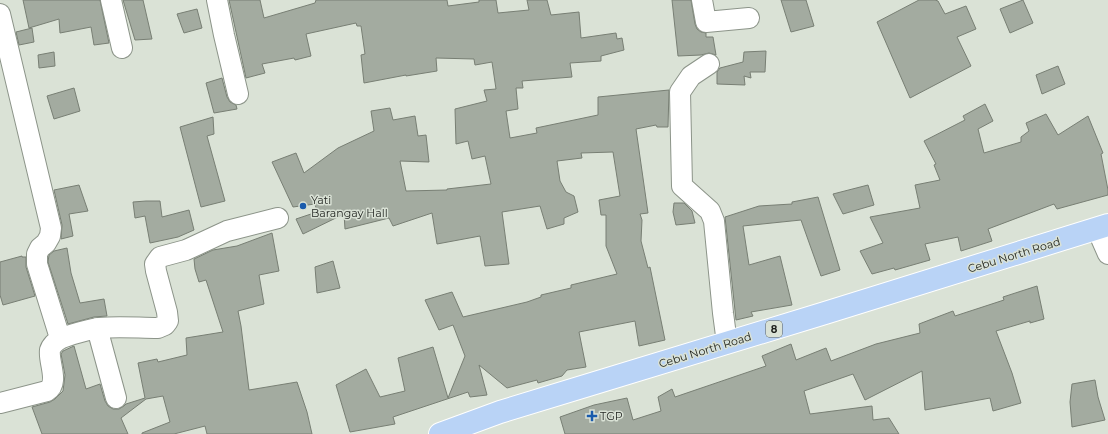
<svg xmlns="http://www.w3.org/2000/svg" width="1108" height="434" font-family="Montserrat,sans-serif">
<style>
.building{fill:#a3aba0;stroke:#787f74}
.lines{fill:none;stroke-linecap:round;stroke-linejoin:round}
.street-casing{stroke:#8c9489;stroke-width:22}
.primary-casing{stroke:#fff;stroke-width:24}
.street{stroke:#fff;stroke-width:20}
.primary{stroke:#b9d3f6;stroke-width:22}
.poi-dot{fill:#195bac;stroke:#dae2d6;stroke-width:1.5}
.labels{text-anchor:middle;dominant-baseline:central;stroke-width:3;stroke-linejoin:round;paint-order:stroke}
.shield{fill:#dae2d6;stroke:#565b54;stroke-width:1}
.shield-label{font-size:10px;font-weight:bold;fill:#1e211d}
.poi-label{font-size:11px;fill:#1e211d;stroke:#dae2d6;text-anchor:start}
.street-label{font-size:11px;fill:#1e211d;stroke:#dae2d6}
</style>
<rect width="100%" height="100%" fill="#dae2d6"/>
<path class="building" d="M23 0H100L109 43 94 45 91 27 60 33 59 19 29 28Z
M123 0H143L152 39 135 40Z
M229 0H260L264 18 315 3 316 0H447L448 6 479 2V0H496L498 13 529 10 527 0H547L551 15 579 12 581 38 616 33 617 39 622 38 624 50 601 56V61L570 63 572 77 522 81 523 88H516L518 109 506 111 510 138 537 133 536 128 598 115V97L669 90 668 127H657L656 125 636 129 648 213 640 214 642 220 641 241 648 268 650 267 665 340 639 346 635 321 579 332 586 367 567 370 562 376 538 383 537 380 507 388 479 365 487 395 470 397 468 392 393 417 395 424 350 432 336 385 366 369 380 397 405 391 398 358 433 347 448 398 465 356 453 325 439 330 425 300 452 292 463 317 527 302 541 297V295L571 288V285L617 274 606 246V215H601L599 200 620 196 613 152 581 153 582 158 557 161 560 181 566 192 574 196 578 212 564 218V224L547 229 540 206 502 212 509 264 485 266 480 236 437 244 432 213 393 226 389 218 345 229 344 214 303 234 296 219 317 212 315 204 293 207 272 162 296 153 304 173 338 148 374 131 371 111 390 108 393 120 415 116 418 136 426 135 429 162 400 161 406 191 447 190V189L491 184 485 156 472 159 468 141 456 144 455 109 487 101 484 90 496 89 492 62 475 65 474 59 436 58 437 71 406 76V75L364 83 361 55 365 54 361 26H357L356 23 306 34 311 56 295 60 294 58 262 64 265 73 246 78Z
M672 0H691L695 24 697 29 701 32 706 33V37H713L716 55 709 53 701 55 678 56Z
M781 0H806L814 26 791 32Z
M919 0H935L938 1 945 14 966 6 976 29 957 37 971 66 910 98 877 22Z
M1023 0 1033 23 1010 33 1000 9Z
M197 9 202 28 184 33 177 14Z
M32 28 34 42 19 45 16 32Z
M766 51 765 72H750L751 78 744 76 745 85 717 84V72L720 68 743 62 744 52Z
M54 52 55 66 39 68 38 55Z
M1058 66 1065 84 1042 94 1036 75Z
M222 78 227 97 230 102 236 105 237 109 214 113 206 83Z
M74 88 80 111 54 119 47 96Z
M985 104 993 121 978 129 984 153 1021 142V137L1029 131 1026 123 1046 114 1058 135 1088 116 1103 153 1101 154 1108 190V195L1057 209 1054 204 988 229 992 241 961 251 958 237 925 244 930 260 895 270 894 268 872 274 860 251 883 243 870 217 920 208 915 185 940 180 934 165 936 164 924 141 965 120 963 116Z
M213 117 214 134 207 136 225 201 201 207 180 127Z
M79 185 88 211 69 214 73 236 61 239 62 225 54 190Z
M868 185 874 205 843 214 833 194Z
M818 197 840 270 821 276 801 220 743 226 749 265 780 256 792 305 751 312 753 316 736 320 725 217 759 206 792 204V202Z
M146 201H160L162 217 189 210 194 230 178 237 150 243 145 216 135 218 133 202Z
M674 203H684L692 211 695 223 676 225 673 212Z
M272 233 279 271 259 275 264 304 238 311 241 326 249 390 297 382 307 412 312 434H207L205 426 174 434H142V433L170 422 163 396 146 399 121 418 128 434H42L32 407 50 402 55 399 63 391 65 375 61 354 63 351 74 346 86 389 100 384 105 401 108 406 113 409H119L124 406 126 404 145 398 138 363 157 359 158 362 187 355 186 338 223 332 206 280 199 282 195 269 194 259 213 250 237 246Z
M67 248 71 273 80 303 104 299 107 316 94 317 68 324 48 262 49 255 54 251Z
M22 256V257H26V267L35 296 3 305 0 295V262Z
M333 261 340 288 317 293 315 267Z
M1037 286 1044 319 1030 323V321L996 331 1012 373 1021 403 993 411 990 398 925 410 922 371 865 400 853 374 804 391 810 414 872 406 873 420 889 418 899 434H565L560 417 594 405 627 398 633 420 661 411 658 397 672 389 675 397 766 366 762 356 791 344 796 360 826 348 831 361 876 344 920 333 919 324 953 311 955 316 1004 300 1003 297Z
M1095 380 1098 397 1105 420 1072 427 1070 402 1072 384Z"/>
<g class="lines">
<g class="street-casing">
<path id="street" d="M111 0 122 48
M217 0 224 35 238 94
M702 0 706 22 749 18
M0 14 51 228 50 236 46 243 40 248 37 254V264L60 338
M709 64 691 76 680 92 682 186 710 211 714 221 723 313 727 343
M1097 229 1108 254
M97 328 116 398
M0 403 47 391C60 383 48 362 50 350 51 346 56 341 60 339 65 336 94 328 99 328 119 326 139 328 158 328L165 325 168 321 167 312 156 271 155 264 160 257 186 250 227 231 278 218"/>
</g>
<g class="primary-casing">
<path id="primary" d="M440 434 500 412 595 383 825 313 1108 225"/>
</g>
<use href="#street" class="street"/>
<use href="#primary" class="primary"/>
</g>
<g class="poi-dot">
<circle cx="303" cy="206" r="4"/>
<path d="M590 410h4v4h4v4h-4v4h-4v-4h-4v-4h4z"/>
</g>
<g class="labels">
<rect class="shield" x="766" y="321" width="16" height="16" rx="3"/>
<g class="shield-label">
<text x="774" y="329">8</text>
</g>
<g class="poi-label">
<text x="311" y="200">Yati<tspan x="311" dy="13">Barangay Hall</tspan></text>
<text x="600" y="416">TGP</text>
</g>
<g class="street-label">
<text transform="translate(1014 255) rotate(-17)">Cebu North Road</text>
<text transform="translate(705 350) rotate(-17)">Cebu North Road</text>
</g>
</g>
</svg>
